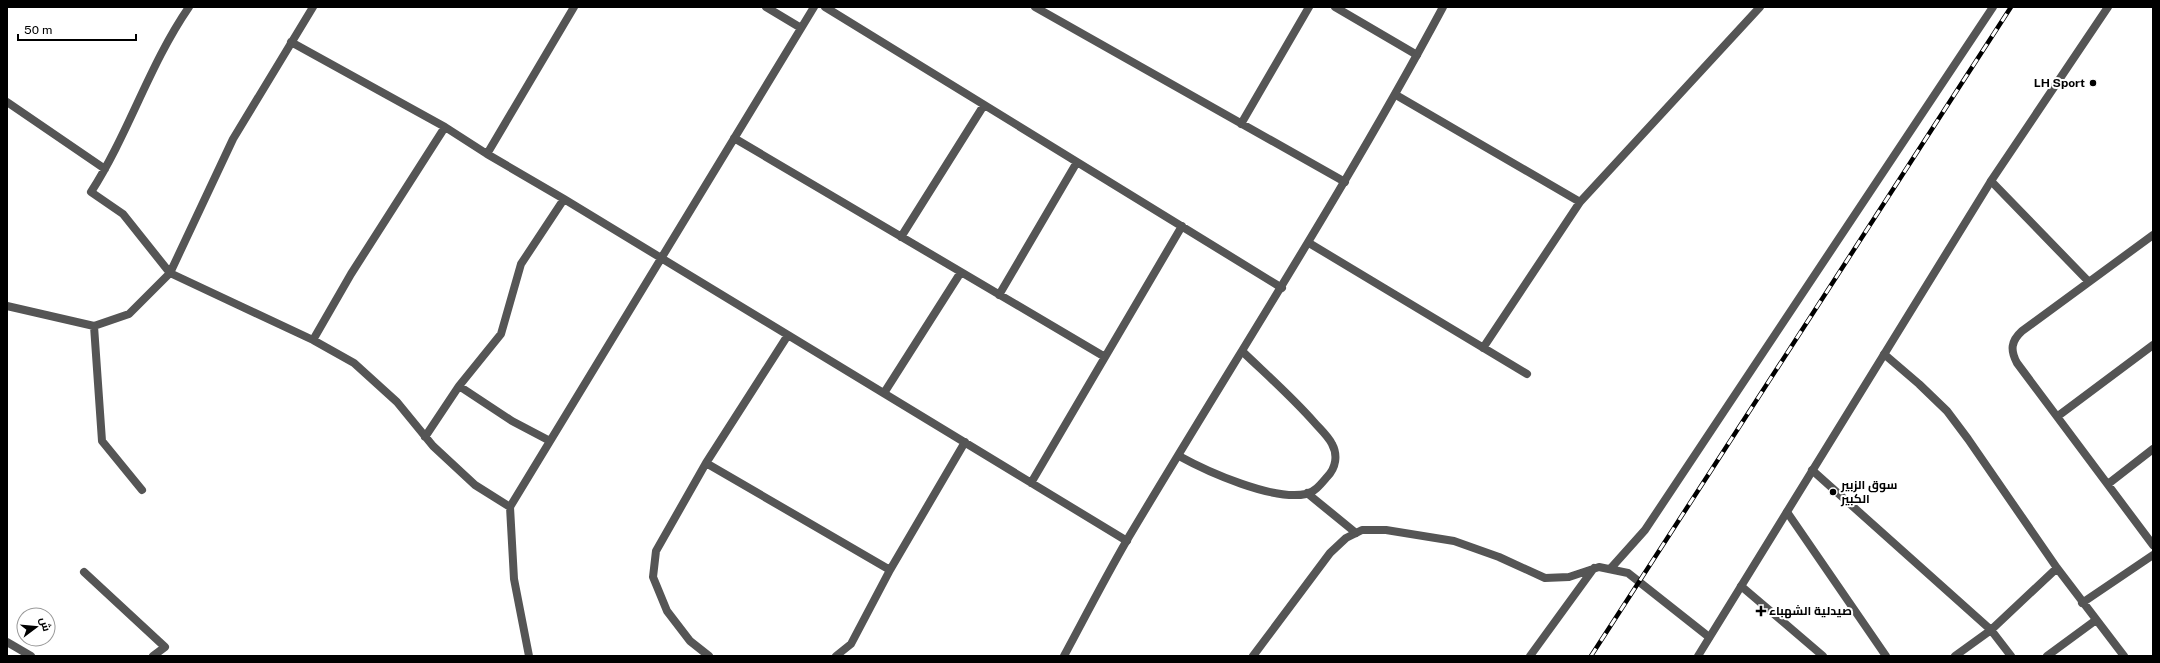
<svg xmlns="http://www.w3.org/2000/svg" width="2160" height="663" font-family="'Public Sans',Cairo,sans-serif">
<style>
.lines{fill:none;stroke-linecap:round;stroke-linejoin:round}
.service{stroke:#555;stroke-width:8}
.minor{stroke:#555;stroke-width:8}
.tertiary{stroke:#555;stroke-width:8}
.rail-casing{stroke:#000;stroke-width:4.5}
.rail{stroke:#fff;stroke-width:3;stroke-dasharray:9;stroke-linecap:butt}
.poi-dot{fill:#000;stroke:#fff;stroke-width:1.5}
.labels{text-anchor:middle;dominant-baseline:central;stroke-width:4;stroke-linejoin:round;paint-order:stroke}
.poi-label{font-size:12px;font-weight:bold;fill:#000;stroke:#fff;text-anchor:start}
</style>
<rect width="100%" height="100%" fill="#fff"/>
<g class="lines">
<path class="service" d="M1179 456C1208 472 1273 501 1306 494 1315 492 1321 484 1327 477 1336 468 1338 455 1332 444 1328 436 1320 429 1314 422 1292 397 1267 375 1243 352
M1307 493 1356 533"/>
<path class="minor" d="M189 7C149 65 129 133 91 192L123 214 170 273 313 340 354 363 397 402 433 446 475 485 510 507
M766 7 801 28
M825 7 1282 288
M1035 7 1345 182
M1335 7 1417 55
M291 42 445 127 487 154 564 199 1127 541
M1396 95 1580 202
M7 102 105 169
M1241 124 1309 7
M734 138 1105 357
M487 154 574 7
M1991 181 2089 282
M2153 235 2022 331C2011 341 2010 350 2017 363L2153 545
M901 237 984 105
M1309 243 1527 374
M999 295 1077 162
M7 306 94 326 129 314 170 273 233 139 313 7
M94 326 102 441 142 490
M313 340 351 274 445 127
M1483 348 1580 202 1760 7
M1884 354 1919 384 1947 411 1968 439 2057 568 2124 656
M459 386 512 421 550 441
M884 393 961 272
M2058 416 2153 345
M425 437 459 386 501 334 521 264 564 199
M706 463 890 570
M1812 470 1991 630 2011 656
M1031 483 1182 226
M2108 484 2153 449
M1787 512 1886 656
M1611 568 1645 530 1993 7
M84 572 165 647 153 656
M1741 586 1823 656
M2082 603 2153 555
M7 642 31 656
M529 656 514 579 510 507 814 7
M709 656 690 641 667 611 653 577 656 551 706 463 788 335
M836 656 851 644 890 570 965 442
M1253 656 1330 553 1346 538 1362 530H1386L1454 541 1499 557 1545 578 1569 577 1599 567 1628 573 1709 637
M1530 656 1594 568
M1955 656 1991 630 2057 568
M2047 656 2096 620"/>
<path class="tertiary" d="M1064 656C1085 617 1105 578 1127 540 1233 362 1345 190 1443 7
M1698 656 1991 181 2108 7"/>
<g class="rail-casing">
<path id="rail" d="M1591 656 2011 7"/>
</g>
<use href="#rail" class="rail"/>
</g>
<g class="poi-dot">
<circle cx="2093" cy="83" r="4"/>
<circle cx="1833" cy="492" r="4"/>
<path d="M1759 605h4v4h4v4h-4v4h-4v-4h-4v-4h4z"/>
</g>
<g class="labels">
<g class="poi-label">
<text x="2085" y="83" text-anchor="end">LH Sport</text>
<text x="1841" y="485">سوق الزبير<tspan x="1841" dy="14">الكبير</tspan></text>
<text x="1769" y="611">صيدلية الشهباء</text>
</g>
</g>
<rect width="2160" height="663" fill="none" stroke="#000000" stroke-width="16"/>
<g transform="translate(36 627) rotate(74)"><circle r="19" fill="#ffffff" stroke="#999999"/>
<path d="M0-3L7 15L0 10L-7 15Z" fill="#000000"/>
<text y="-6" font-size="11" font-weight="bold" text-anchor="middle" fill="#000000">ش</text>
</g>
<path d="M18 34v6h118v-6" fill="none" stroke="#000000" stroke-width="2"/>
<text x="24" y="34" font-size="12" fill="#000000" stroke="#ffffff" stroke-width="3" paint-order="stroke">50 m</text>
</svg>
